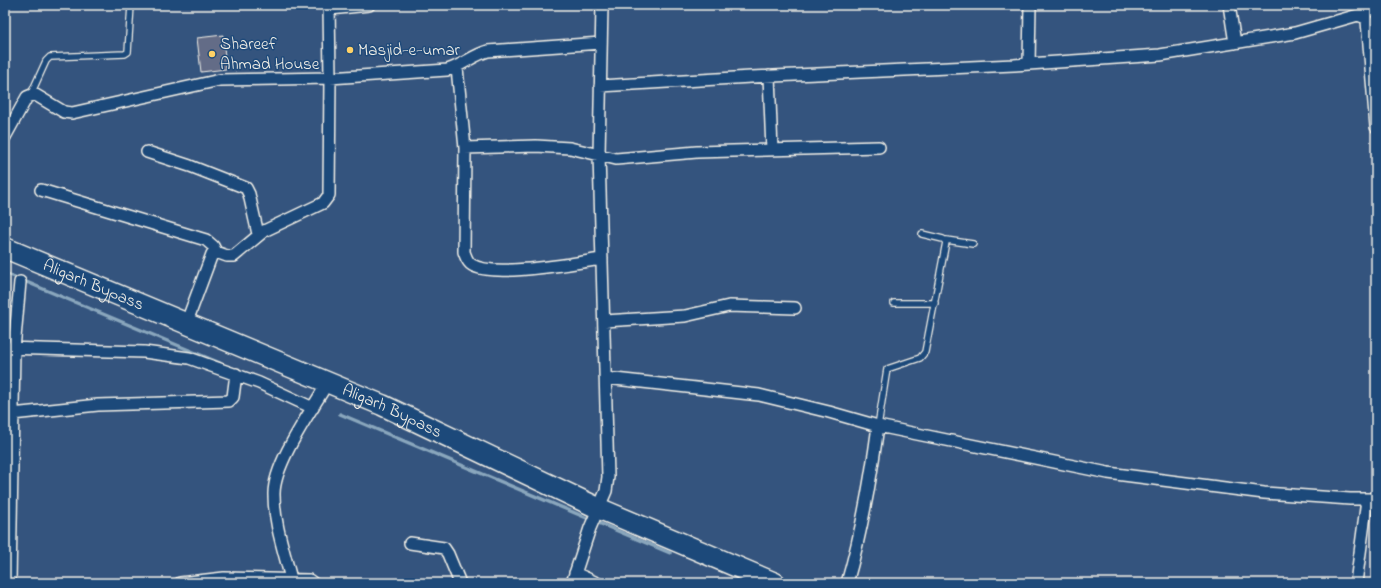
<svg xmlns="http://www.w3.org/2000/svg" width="1381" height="588" font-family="'Indie Flower',sans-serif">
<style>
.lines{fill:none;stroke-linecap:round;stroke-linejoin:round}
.stream{stroke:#8aa7bd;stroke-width:3.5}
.building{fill:#646c87;stroke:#f4f1e8}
.lane-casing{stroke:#f4f1e8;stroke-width:8}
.street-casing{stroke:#f4f1e8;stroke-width:14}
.highway-casing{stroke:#f4f1e8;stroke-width:23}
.lane{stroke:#1f4a7a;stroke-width:5.5}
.street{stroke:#1f4a7a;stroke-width:11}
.highway{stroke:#1f4a7a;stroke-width:20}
.poi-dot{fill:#ffd166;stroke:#1f4a7a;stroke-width:1.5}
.labels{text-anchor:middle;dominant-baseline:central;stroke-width:3;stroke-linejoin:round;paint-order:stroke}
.poi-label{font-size:17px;fill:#f4f1e8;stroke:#1f4a7a;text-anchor:start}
.street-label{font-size:17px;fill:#f4f1e8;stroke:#1f4a7a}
</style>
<rect width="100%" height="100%" fill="#34547e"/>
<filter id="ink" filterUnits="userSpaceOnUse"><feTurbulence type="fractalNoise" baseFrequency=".025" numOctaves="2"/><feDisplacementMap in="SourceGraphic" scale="8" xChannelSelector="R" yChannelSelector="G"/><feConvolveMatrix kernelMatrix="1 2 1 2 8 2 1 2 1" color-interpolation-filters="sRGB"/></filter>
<g filter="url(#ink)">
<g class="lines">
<path class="stream" d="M5 273 220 363
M340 414 670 553"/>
</g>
<path class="building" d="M223 35 226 69 201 72 197 38Z"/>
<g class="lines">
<g class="lane-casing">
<path id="lane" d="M31 94 46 61 50 57 125 54 128 52 131 5
M946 240 973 244
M894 303H935
M878 426 887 369 920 358 925 352 946 242 943 239 922 234"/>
</g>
<g class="street-casing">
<path id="street" d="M1229 5 1235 43
M330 9 369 5
M1362 16 1376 6
M1029 64 1030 5
M457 68 465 148 464 252C466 257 467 262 472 265 494 278 574 263 602 259
M769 76 772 150
M600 86 751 77 1014 65 1160 55 1295 33 1358 15 1366 18 1367 21 1376 127
M5 137 27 97 34 94 64 112 72 113 220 80 330 78 447 70C462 66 473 55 488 51L601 43
M465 148 536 146 570 148 616 159 697 152 879 147
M147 152 190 166 246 188 249 194 258 234
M41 190 206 240 213 246 216 252
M604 321 685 316 729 306 795 308
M186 324 212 254 216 252 227 256H234L264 231 323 203 329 195 330 78 329 5
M5 348 144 352 189 358 259 383 313 408
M606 378 759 395 829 412 878 426 1108 473 1264 493 1350 499H1376
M12 414 98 405 229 401 233 397 236 374
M410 543 444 548 448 554 460 583
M575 573 597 583
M291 579C284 551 274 523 274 495 273 464 312 410 328 382
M10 583 14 349 20 282
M180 583 224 578 309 580 313 583
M572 583 590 528 606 491 608 477 599 155 602 5
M847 583C862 531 871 479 878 426
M1356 583 1367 500"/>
</g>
<g class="highway-casing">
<g id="highway">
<path id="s1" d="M5 248 382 405 598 508 775 583"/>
</g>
</g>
<use href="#lane" class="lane"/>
<use href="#street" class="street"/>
<use href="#highway" class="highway"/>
</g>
</g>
<g class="poi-dot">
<circle cx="350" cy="50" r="4"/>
<circle cx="212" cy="54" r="4"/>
</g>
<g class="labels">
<g class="poi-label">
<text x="220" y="44">Shareef<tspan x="220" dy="20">Ahmad House</tspan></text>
<text x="358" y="50">Masjid-e-umar</text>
</g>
<g class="street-label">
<text stroke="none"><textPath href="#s1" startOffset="96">Aligarh Bypass</textPath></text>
<text stroke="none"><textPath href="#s1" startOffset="420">Aligarh Bypass</textPath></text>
</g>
</g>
<rect width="1381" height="588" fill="none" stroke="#1f4a7a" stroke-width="20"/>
<rect x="10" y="10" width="1361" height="568" fill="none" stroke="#f4f1e8" stroke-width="1.5" filter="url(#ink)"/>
</svg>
